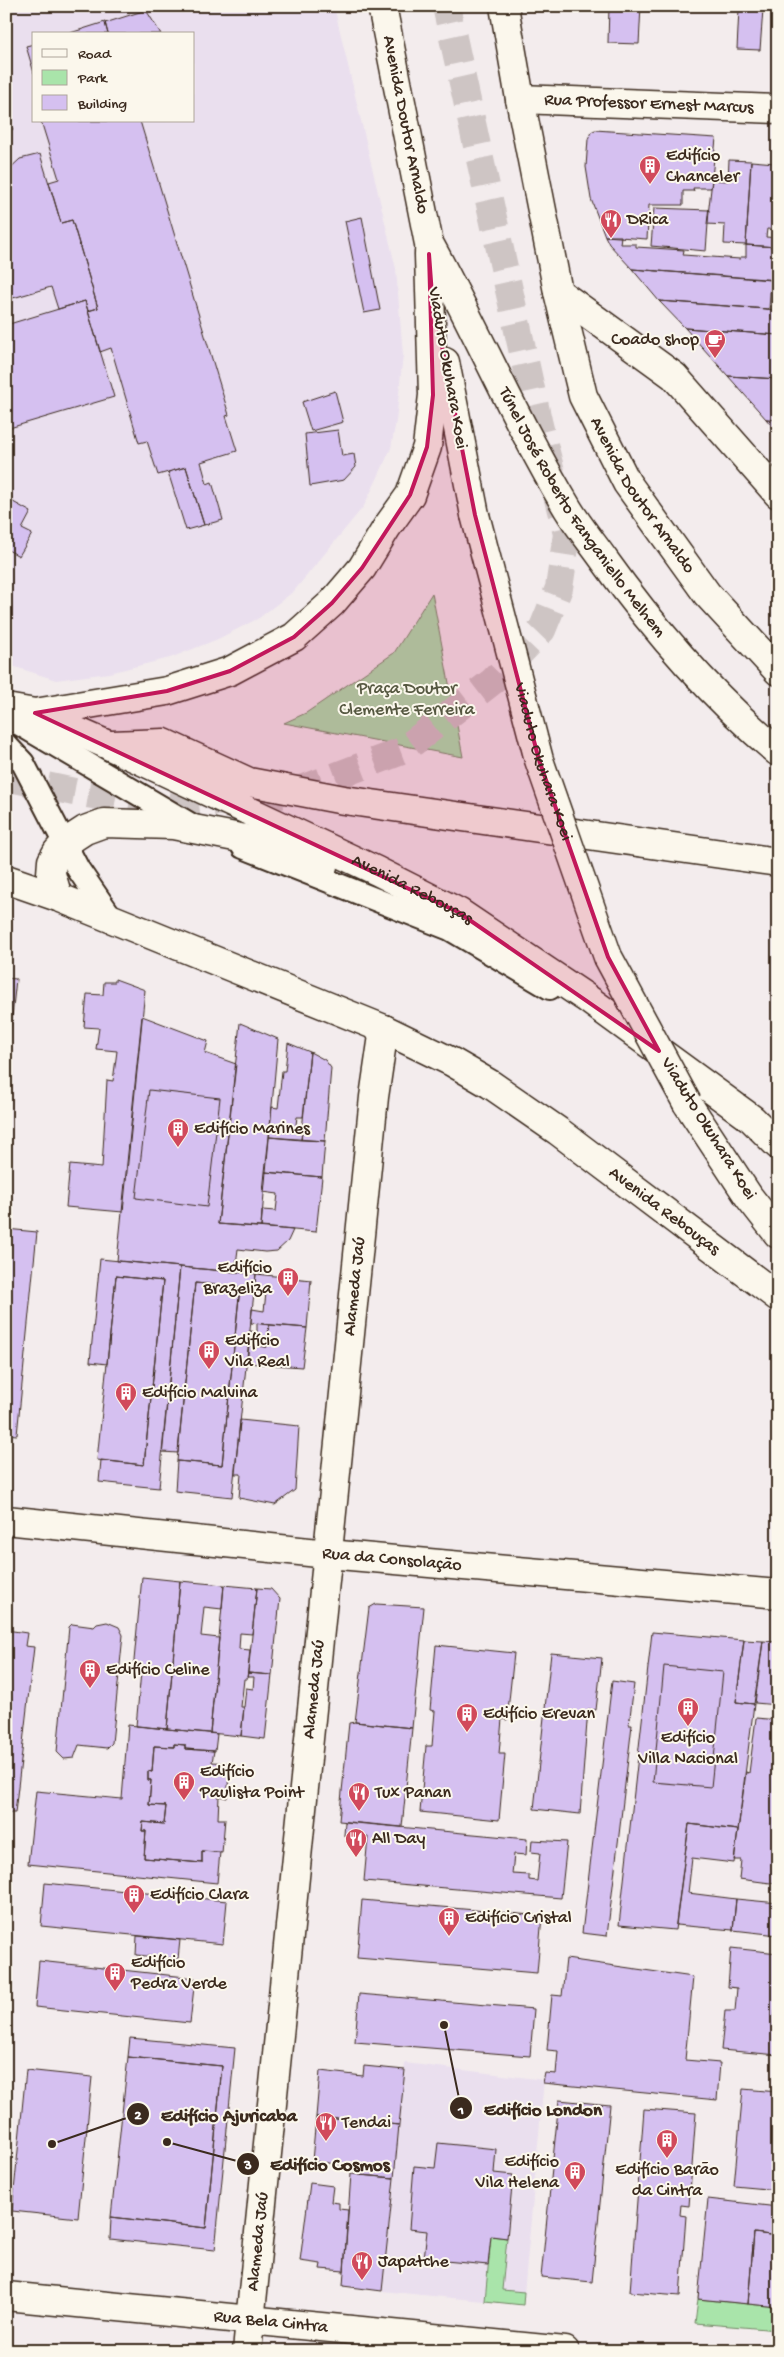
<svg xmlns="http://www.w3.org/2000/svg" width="784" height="2357" font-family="'Gochi Hand',sans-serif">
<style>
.built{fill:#eadfee;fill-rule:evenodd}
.green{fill:#a9e4aa;stroke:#728764}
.building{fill:#d5c0f0;stroke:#3b2a1e}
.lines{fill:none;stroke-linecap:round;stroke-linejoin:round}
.primary-tunnel{stroke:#cec5c4;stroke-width:28;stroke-dasharray:28 14;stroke-linecap:butt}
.service-casing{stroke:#3b2a1e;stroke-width:26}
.minor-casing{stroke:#3b2a1e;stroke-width:31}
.primary-casing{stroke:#3b2a1e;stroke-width:31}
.service{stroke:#fbf7ec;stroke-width:22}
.minor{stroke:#fbf7ec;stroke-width:28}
.primary{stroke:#fbf7ec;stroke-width:28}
.primary-bridge-casing{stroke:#3b2a1e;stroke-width:31;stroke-linecap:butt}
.primary-bridge{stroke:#fbf7ec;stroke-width:28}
.marked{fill:#c2185b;fill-opacity:0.2;stroke:#c2185b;stroke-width:4;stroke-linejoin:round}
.labels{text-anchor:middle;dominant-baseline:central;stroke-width:4;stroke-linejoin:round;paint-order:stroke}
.street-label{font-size:18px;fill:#3b2a1e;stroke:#fbf7ec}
.poi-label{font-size:18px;fill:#3b2a1e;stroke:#fbf7ec;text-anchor:start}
.park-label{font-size:18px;fill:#565841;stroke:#fbf7ec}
.leader{fill:none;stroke:#3b2a1e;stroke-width:2}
.callout-dot{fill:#3b2a1e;stroke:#fbf7ec;stroke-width:2}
.mark-label{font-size:15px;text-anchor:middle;font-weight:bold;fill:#fff}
.callout-label{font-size:19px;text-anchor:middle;font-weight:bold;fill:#3b2a1e;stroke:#fbf7ec;stroke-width:4;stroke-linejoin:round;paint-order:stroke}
</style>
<rect width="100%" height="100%" fill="#f3eced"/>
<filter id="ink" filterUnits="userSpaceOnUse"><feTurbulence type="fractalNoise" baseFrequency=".02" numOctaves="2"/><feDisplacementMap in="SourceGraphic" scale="10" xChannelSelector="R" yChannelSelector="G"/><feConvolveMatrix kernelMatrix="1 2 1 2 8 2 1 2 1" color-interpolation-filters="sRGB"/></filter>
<g filter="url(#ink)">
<path class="built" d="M6 6H334L396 269 403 355 396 421 391 448 378 477 364 506 294 591 259 618 218 639 170 658 109 673 56 680 6 664ZM34 34H194V121H34Z
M405 2063 544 2080 523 2305 382 2291Z"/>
<path class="green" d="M432 593 463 757 284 723 306 713 394 653Z
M491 2236 507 2238 502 2290 524 2292 523 2305 485 2301Z
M698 2299 778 2307V2330L695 2323Z"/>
<path class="building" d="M609 6H641L639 44 608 43Z
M753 6H778V10L752 9Z
M739 9H763L760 50 737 49Z
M146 10 161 34H108L105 23Z
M105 22 108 34H67Z
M34 44V73L26 46Z
M6 121 13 129 6 135Z
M41 121H140L229 415 226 416 237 451 201 462 207 484 212 482 223 520 204 525 186 467 158 475 147 441 139 443 111 348 100 352 88 311 98 308 72 220 61 223 49 182 59 179Z
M595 130 716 138 711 188H693L694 191H683V205H649L647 239 605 236 591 199 586 167 588 139 591 132Z
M40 154 61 223 72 220 98 308 88 311 85 301 58 309 51 287 6 300V172L20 159Z
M729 160 751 161 746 245 724 244 725 225 707 224 712 180 728 181Z
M751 161 775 163 774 184H778V230L767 229 766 237 778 238V247L746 245Z
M654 208 709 210 706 251 651 246Z
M362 217 380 310 364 313 345 221Z
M605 236H621L620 244H636V247L684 250 683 255 740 259V257H746V245L776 247 778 280 632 269 609 244Z
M632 269 771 280 769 309 659 301Z
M85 301 114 397 6 429V325Z
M659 301 778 310V335L685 328Z
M685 328 778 335V379L728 376Z
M728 376 778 379V420L766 419Z
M335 391 343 422 311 431 302 402Z
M766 419 778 420V432L776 431Z
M338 430 342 456 354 454 356 467 344 480 310 486 305 434Z
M186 467 204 525 186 530 168 472Z
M6 498 31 512 22 529 32 534 19 556 6 549Z
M6 978 16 979 6 1074Z
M115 979 145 990 123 1212 66 1207 70 1165 102 1168 107 1080 113 1081 117 1051 96 1049 99 1028 84 1027 87 994 103 995 104 982H115Z
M142 1016 208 1041 205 1053 236 1064 218 1224 293 1230 288 1241 277 1251 265 1252 238 1249 235 1272 117 1261Z
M240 1023 278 1039 261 1227 218 1224Z
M288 1043 310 1052 303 1117H297L295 1132 302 1133 301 1140 269 1137 272 1107 278 1108 282 1071H285Z
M310 1052 325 1060 331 1068 325 1141 301 1140Z
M149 1090 220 1098 207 1207 136 1198Z
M269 1137 325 1141 322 1177 265 1172Z
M265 1172 322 1177 316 1232 261 1227 262 1210 276 1211 278 1194 263 1192Z
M6 1229 37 1232 17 1435 6 1434Z
M100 1259 180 1267 159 1488 99 1482 101 1460 144 1465 163 1281 116 1276 107 1364 90 1362Z
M180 1267 256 1274 232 1497 175 1491 177 1461 222 1465 240 1287 195 1283 178 1453 162 1452Z
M256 1274 311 1280 307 1328 251 1323 252 1309 264 1311 266 1293 254 1292Z
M116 1276 163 1281 144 1465 97 1460Z
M195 1283 240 1287 222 1465 177 1461Z
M257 1323 269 1325 267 1347 249 1345 250 1331 257 1332Z
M269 1325 307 1328 302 1367 247 1363 249 1345 267 1347Z
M240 1420 299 1426 295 1490 275 1505 239 1498 241 1474H235Z
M142 1577 180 1581 167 1729 136 1726 141 1672 133 1671Z
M180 1581 224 1585 222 1609 204 1607 201 1636 219 1638 210 1733 167 1729Z
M224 1585 257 1588 252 1634 240 1633 239 1649 250 1650 247 1679H244L241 1707H244L241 1736 210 1733Z
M257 1588 271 1589 280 1599 272 1675 248 1673Z
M376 1604 424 1607 412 1728 355 1722 369 1608Z
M107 1622 119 1627 123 1635 112 1743 107 1748 79 1745 74 1758 64 1759 57 1752 69 1627 72 1624 94 1627 97 1624Z
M6 1630 27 1633 25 1646 34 1647 15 1813H8L7 1827Z
M652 1632 744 1640 736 1702 754 1704 738 1830 689 1824 675 1930 619 1925Z
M744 1640 763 1641 754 1704 736 1702Z
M763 1641 778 1642V1705L755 1703Z
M436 1645 514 1653 507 1720 502 1719 499 1754H505L499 1820 420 1812 426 1746H432L435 1711 430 1710Z
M551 1653 602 1658 596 1710 588 1709 580 1814 534 1809Z
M664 1666 723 1672 711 1787 653 1782Z
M248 1673 272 1675 265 1739 241 1736 246 1688 253 1689 254 1677H247Z
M612 1681 634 1684 629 1725H632L607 1936 582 1933Z
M756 1718 778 1720V1884L739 1879 741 1860H734L746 1772 749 1773Z
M355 1722 412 1728 402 1827 339 1821 349 1723Z
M128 1725 217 1734 215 1751 185 1749V1745L174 1744V1747L154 1746 152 1772 148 1771V1780H151L149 1805 166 1806 164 1824 143 1822 142 1831H146L144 1858 202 1863V1851L220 1852 217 1883 28 1864 36 1791 122 1799Z
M174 1744 185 1745V1749L214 1751 212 1762 230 1763 227 1798 219 1796 218 1819H225L222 1853 202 1851V1863L144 1858 146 1831H142L143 1822 164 1824 166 1806 149 1805 151 1780H148V1771L152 1772 154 1746 174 1747Z
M345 1822 527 1839 526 1855 514 1854 512 1874 529 1875V1880L537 1881 540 1853 531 1852 532 1840 567 1842 561 1898 364 1881 368 1837 344 1835Z
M689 1824 738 1830 734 1863 692 1858 688 1893 736 1899 733 1930 676 1925Z
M45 1883 227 1901 223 1944 41 1926Z
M736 1899 778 1903V1935L733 1930Z
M362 1900 542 1916 537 1973 357 1958Z
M137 1936 180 1940 178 1959 136 1955Z
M731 1948 778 1953V2004H776L773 2029 778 2030V2055L721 2050 725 2011H735L737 1988 728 1987Z
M566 1959 693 1977 685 2060 720 2063 717 2100 543 2083 545 2073 556 2074 558 2051 547 2050 552 1995 562 1996Z
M39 1961 195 1978 190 2023 35 2007Z
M359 1994 534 2009 530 2056 355 2042Z
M130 2038 235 2048 215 2250 110 2239 111 2217 206 2228 222 2066 128 2057Z
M128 2057 222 2066 206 2228 111 2217Z
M364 2066 405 2070 399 2125 316 2117 320 2071 363 2076Z
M26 2070 92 2077 78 2218 12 2211Z
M743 2089 778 2092V2190L734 2186Z
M559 2100 610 2105 592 2282 541 2277Z
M644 2109 696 2113 689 2206 681 2205 680 2215 686 2216 680 2296 630 2292Z
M316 2117 399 2125 394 2178 359 2175 360 2167 312 2161Z
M438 2143 496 2149 494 2173 513 2175 507 2238 491 2236 488 2265 424 2259 427 2231 409 2229 414 2166 435 2168Z
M351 2174 394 2178 382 2291 343 2286Z
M310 2183 333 2186 331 2202 339 2203V2209L348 2210 344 2271 320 2269 321 2264 300 2261Z
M708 2199 778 2207V2236L754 2233 748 2304 698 2299Z
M754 2233 778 2236V2307L748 2304Z"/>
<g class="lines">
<path class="primary-tunnel" d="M6 777 74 792 169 807 289 794 402 751 493 681 542 630 559 588 567 534 539 425 446 6"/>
<g class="service-casing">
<path id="service" d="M6 716 193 826
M6 745 23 763 78 869 113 920
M243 847 450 929 550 988"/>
</g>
<g class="minor-casing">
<g id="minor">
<path id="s1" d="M520 99 778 109"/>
<path d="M558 292 674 376 778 494"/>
<path id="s2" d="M6 1520 328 1554 778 1594"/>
<path id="s3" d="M6 2296 565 2351"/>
<path id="s4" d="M247 2351 374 1097 384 1029"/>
</g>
</g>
<g class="primary-casing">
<g id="primary">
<path id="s5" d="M382 6 429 244 430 265"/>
<path id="s6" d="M504 6 520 99 558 292 583 396 627 483 707 594 778 671"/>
<path id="s7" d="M431 247C478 333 517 424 568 509 579 527 593 544 605 561 655 631 712 696 778 752"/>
<path d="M445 362 475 515"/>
<path id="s8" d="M6 708 35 713 108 745 377 871 458 912 585 997 752 1119 778 1145"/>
<path d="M35 713 167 691 230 671 294 637 332 603 362 568 387 527 410 495 427 447 433 395 429 254"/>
<path d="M112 745 164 743 249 782 344 800 778 862"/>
<path id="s9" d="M6 879 58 897 384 1029 452 1062 490 1084 558 1131 778 1297"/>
<path d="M58 897 51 874 52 861 57 852 65 843 85 830 104 823 173 825 276 845 323 866"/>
<path d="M687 1103 749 1197 778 1234"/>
</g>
</g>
<use href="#service" class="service"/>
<use href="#minor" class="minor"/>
<use href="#primary" class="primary"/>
<g class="primary-bridge-casing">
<g id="primary-bridge">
<path id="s10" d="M475 515 539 760 608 957 687 1103"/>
</g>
</g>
<use href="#primary-bridge" class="primary-bridge"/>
</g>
</g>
<path class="marked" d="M429 254 432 295 475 515 539 760 608 957 659 1051 458 912 35 713 167 691 230 671 294 637 332 603 362 568 410 495 427 447 433 395Z"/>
<defs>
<g id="building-pin" transform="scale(1.125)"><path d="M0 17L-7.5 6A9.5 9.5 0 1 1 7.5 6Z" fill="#d1495b" stroke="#fbf7ec"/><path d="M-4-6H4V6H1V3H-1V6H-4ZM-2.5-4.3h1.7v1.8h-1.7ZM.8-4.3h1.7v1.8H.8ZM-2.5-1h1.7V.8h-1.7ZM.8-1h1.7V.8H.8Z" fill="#fff"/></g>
<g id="restaurant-pin" transform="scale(1.125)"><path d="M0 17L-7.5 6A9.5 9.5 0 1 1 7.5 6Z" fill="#d1495b" stroke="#fbf7ec"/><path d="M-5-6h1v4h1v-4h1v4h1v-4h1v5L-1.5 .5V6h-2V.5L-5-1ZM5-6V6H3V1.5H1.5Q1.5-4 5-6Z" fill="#fff"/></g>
<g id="cafe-pin" transform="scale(1.125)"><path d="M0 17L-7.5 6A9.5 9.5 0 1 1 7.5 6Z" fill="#d1495b" stroke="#fbf7ec"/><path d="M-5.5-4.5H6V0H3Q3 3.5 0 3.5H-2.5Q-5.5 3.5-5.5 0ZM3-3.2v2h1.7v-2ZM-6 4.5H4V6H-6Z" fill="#fff"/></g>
</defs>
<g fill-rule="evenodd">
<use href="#building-pin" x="650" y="166"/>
<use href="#restaurant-pin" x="611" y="220"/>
<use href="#cafe-pin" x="715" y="340"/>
<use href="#building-pin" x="178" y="1129"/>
<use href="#building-pin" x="288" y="1278"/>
<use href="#building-pin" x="209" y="1351"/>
<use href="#building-pin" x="126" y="1393"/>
<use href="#building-pin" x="90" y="1670"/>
<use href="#building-pin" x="688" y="1708"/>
<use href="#building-pin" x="467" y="1714"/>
<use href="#building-pin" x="184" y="1782"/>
<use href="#restaurant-pin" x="359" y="1793"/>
<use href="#restaurant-pin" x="356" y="1839"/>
<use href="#building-pin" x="134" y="1895"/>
<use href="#building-pin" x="449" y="1918"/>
<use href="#building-pin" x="115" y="1973"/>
<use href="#restaurant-pin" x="326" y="2123"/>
<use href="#building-pin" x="667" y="2140"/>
<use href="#building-pin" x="575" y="2172"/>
<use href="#restaurant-pin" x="362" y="2262"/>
</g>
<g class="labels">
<g class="street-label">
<text stroke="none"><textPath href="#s1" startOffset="129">Rua Professor Ernest Marcus</textPath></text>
<text stroke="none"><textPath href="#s5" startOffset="121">Avenida Doutor Arnaldo</textPath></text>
<text transform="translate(447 368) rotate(80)">Viaduto Okuhara Koei</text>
<text stroke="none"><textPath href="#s6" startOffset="514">Avenida Doutor Arnaldo</textPath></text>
<text stroke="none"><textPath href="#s7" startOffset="306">Túnel José Roberto Fanganiello Melhem</textPath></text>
<text stroke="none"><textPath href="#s10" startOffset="256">Viaduto Okuhara Koei</textPath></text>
<text stroke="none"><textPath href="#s8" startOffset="446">Avenida Rebouças</textPath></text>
<text transform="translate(708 1129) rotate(58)">Viaduto Okuhara Koei</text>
<text stroke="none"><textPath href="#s9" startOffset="742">Avenida Rebouças</textPath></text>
<text stroke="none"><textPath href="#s4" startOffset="1070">Alameda Jaú</textPath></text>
<text stroke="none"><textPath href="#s2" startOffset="388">Rua da Consolação</textPath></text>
<text stroke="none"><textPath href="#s4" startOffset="665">Alameda Jaú</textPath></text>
<text stroke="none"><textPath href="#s4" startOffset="110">Alameda Jaú</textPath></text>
<text stroke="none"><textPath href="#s3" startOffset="266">Rua Bela Cintra</textPath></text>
</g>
<g class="poi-label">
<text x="666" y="156">Edifício<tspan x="666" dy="21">Chanceler</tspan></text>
<text x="627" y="220">DRica</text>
<text x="699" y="340" text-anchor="end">Coado shop</text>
<text x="194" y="1129">Edifício Marines</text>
<text x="272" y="1268" text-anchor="end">Edifício<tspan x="272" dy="21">Brazeliza</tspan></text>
<text x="225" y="1341">Edifício<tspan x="225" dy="21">Vila Real</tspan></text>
<text x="142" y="1393">Edifício Malvina</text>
<text x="106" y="1670">Edifício Celine</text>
<text x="483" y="1714">Edifício Erevan</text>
<text x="688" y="1738" text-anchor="middle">Edifício<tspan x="688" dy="21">Villa Nacional</tspan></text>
<text x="200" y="1772">Edifício<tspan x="200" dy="21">Paulista Point</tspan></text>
<text x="375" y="1793">Tux Panan</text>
<text x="372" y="1839">All Day</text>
<text x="150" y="1895">Edifício Clara</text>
<text x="465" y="1918">Edifício Cristal</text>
<text x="131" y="1963">Edifício<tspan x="131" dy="21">Pedra Verde</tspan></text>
<text x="342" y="2123">Tendai</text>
<text x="559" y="2162" text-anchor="end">Edifício<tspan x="559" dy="21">Vila Helena</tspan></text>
<text x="667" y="2170" text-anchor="middle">Edifício Barão<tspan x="667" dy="21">da Cintra</tspan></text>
<text x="378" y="2262">Japatche</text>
</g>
<g class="park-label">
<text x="407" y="689">Praça Doutor<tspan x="407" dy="21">Clemente Ferreira</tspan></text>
</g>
</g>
<path class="leader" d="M444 2025L461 2108M52 2144L138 2114M167 2142L248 2164"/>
<g class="callout-dot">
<circle cx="444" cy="2025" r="5"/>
<circle cx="52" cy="2144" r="5"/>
<circle cx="167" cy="2142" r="5"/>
<circle cx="461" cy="2108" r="12"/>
<circle cx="138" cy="2114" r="12"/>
<circle cx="248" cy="2164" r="12"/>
</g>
<g class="mark-label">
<text x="461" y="2114">1</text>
<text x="138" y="2119">2</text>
<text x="248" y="2169">3</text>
</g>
<g class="callout-label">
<text x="543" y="2115">Edifício London</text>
<text x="229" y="2121">Edifício Ajuricaba</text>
<text x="330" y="2170">Edifício Cosmos</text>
</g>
<rect width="784" height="2357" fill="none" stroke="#fbf7ec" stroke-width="25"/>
<rect x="12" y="12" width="759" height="2332" fill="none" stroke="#3b2a1e" stroke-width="2" filter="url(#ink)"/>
<rect x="32" y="32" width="162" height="90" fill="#fbf7ec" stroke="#aea59a"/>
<rect x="42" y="49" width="25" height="8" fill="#fbf7ec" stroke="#aea59a"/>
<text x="78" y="58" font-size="15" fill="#3b2a1e">Road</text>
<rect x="42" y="70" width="25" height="15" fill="#a9e4aa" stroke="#aea59a"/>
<text x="78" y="82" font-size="15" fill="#3b2a1e">Park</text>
<rect x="42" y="95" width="25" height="15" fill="#d5c0f0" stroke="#aea59a"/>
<text x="78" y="108" font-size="15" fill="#3b2a1e">Building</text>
</svg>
